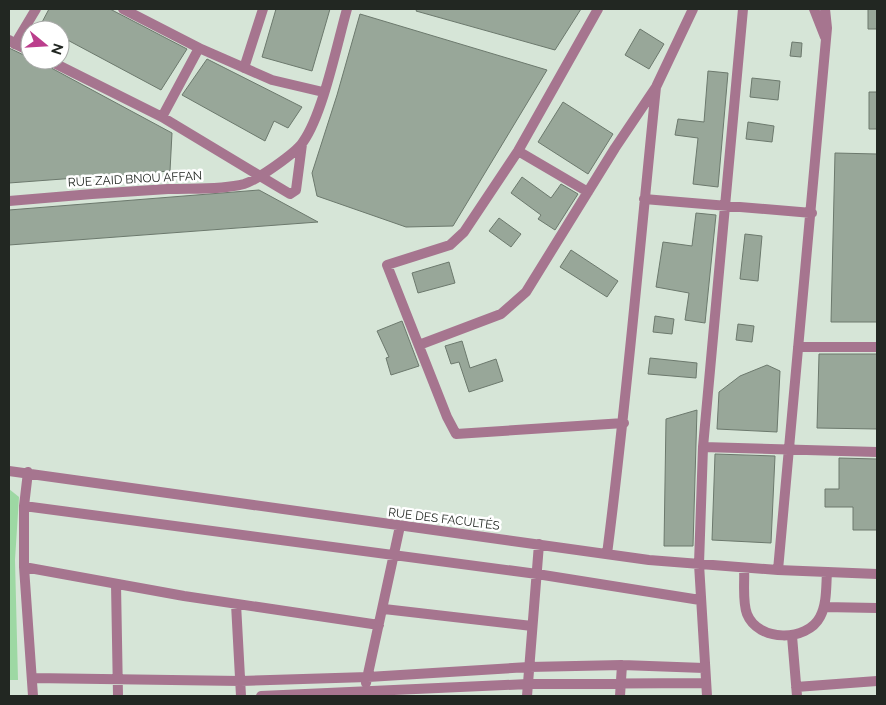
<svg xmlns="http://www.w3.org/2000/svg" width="886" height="705" font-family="Raleway,sans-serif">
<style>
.green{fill:#9dd8a3}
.building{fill:#98a799;stroke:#6c796d}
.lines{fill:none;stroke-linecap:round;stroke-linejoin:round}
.minor{stroke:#a6758f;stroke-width:10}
.tertiary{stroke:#a6758f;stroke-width:10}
.labels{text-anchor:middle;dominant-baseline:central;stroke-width:5;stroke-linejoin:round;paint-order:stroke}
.street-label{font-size:12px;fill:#222722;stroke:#fff}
</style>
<rect width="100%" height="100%" fill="#d6e5d7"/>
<path class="green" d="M9 489 19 497 15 560 18 680H9Z"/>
<path class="building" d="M49 9H110L187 49 161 90 60 36V30H48L40 26Z
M276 9H330L312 71 262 57Z
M417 9H581L555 50 416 11Z
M868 9H877V29H868Z
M360 14 547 70 453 226 406 227 317 196 312 173 337 95Z
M640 29 664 44 649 69 625 55Z
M792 42 802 43 801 57 790 56Z
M9 48 30 58V60L42 63 172 133 170 171 9 183Z
M207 59 302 107 288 128 274 121 265 141 182 95Z
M708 71 728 73 718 187 693 184 698 138 675 135 678 119 704 122Z
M752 78 780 81 778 100 750 97Z
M869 92H877V129H869Z
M563 102 613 134 588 174 538 142Z
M748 122 774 126 772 142 746 139Z
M835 153 877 154V322H831Z
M522 177 551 198 561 184 578 194 555 230 538 219 541 215 511 193Z
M259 190 318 222 9 245V210Z
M696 213 716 215 705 323 685 320 689 293 656 287 663 242 692 246Z
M499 218 521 234 511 247 489 231Z
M745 234 762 236 758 281 740 279Z
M571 250 618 281 607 297 560 267Z
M449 262 455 283 418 293 412 273Z
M655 316 674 319 672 334 653 332Z
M402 321 419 366 391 375 386 358 389 357 377 331Z
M738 324 754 326 752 342 736 340Z
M462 341 470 368 496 359 503 381 469 392 459 362 451 364 445 346Z
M819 354H877V429L817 428Z
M650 358 697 363 696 378 648 374Z
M767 365 780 371 777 432 717 429 719 392 740 376Z
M697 410 693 546H664L666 419Z
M715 454 775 456 771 543 712 540Z
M839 458 877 459V530H853V507H825V489H839Z"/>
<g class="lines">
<path class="minor" d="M123 9 199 48 272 80 323 92
M598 9 518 151 464 232 450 245 387 265 447 417 456 434 624 423
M814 9 825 37
M15 44 30 51
M48 60 162 117 290 194 296 190 302 144
M244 68 263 9
M162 117 199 48
M518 151 588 192
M644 199 812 213
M9 201C62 196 115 192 168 189 192 188 221 190 244 184 257 180 296 153 303 142 323 114 337 44 347 9
M419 345 501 314 526 292 615 148 656 87 693 9
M798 347H877
M703 447 743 9
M9 471 649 560 778 570 877 574
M28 472 24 506V567L33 696
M24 506 537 574 700 600
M607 554C627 399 640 243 656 87
M24 567 184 596 379 625
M744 568C745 581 742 601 747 614 758 642 807 642 820 617 827 604 826 587 827 572
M778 570 827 28 825 9
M116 584 118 696
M236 604 241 696
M824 607 877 608
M384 609 532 626
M792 636 797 696
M32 678 241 681 368 677 529 667 622 665 704 668
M366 683 400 526
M796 687 877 681
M261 696 528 684 706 683
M527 696 539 544
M620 696 622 665
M707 696 699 564 703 447 877 452"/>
<path class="tertiary" d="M9 40 15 44 36 9"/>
</g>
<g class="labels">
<g class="street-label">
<text transform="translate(135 179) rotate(-3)">RUE ZAID BNOU AFFAN</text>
<text transform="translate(444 519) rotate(7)">RUE DES FACULTÉS</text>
</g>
</g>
<rect width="886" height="705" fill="none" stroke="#222722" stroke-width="20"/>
<g transform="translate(45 45) rotate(108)"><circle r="24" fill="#ffffff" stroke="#a7a9a7"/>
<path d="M0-4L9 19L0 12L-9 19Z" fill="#bb3e8c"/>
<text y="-8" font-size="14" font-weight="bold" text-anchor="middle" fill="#222722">N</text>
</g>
</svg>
